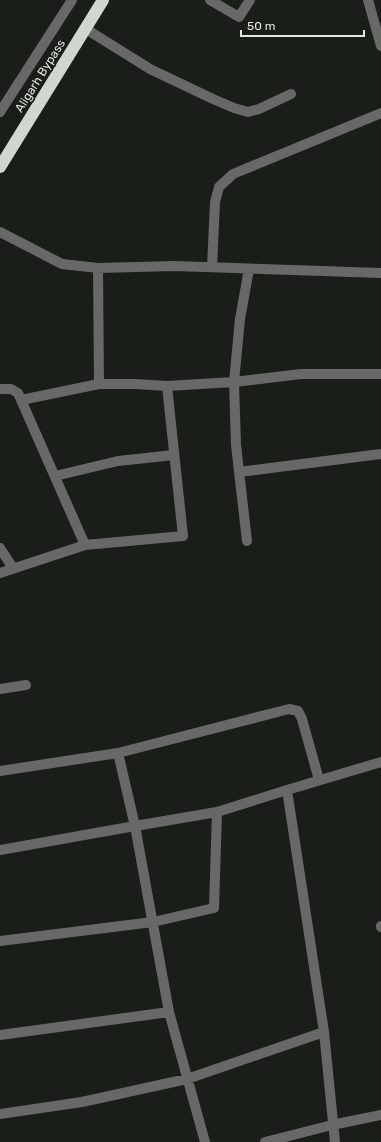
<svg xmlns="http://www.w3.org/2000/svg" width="381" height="1142" font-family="Rubik,sans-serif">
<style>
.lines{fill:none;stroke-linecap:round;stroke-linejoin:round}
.minor{stroke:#676966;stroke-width:10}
.highway{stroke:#d0d7ce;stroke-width:12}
.labels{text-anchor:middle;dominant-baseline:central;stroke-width:3.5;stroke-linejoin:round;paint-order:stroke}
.street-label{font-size:12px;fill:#e4e8e3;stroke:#1a1e18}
</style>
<rect width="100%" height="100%" fill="#1a1e18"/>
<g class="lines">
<path class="minor" d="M210 0 239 17 250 0
M368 0 381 46
M86 29 150 69 213 99 234 108 248 112 259 109 291 94
M0 112 72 0
M0 232 62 264 98 268 175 266 381 273
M212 267 215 202 219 187 233 174 381 113
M98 268 99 384
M0 389H11L18 393 85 545
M21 400 99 384H135L167 386 234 382 301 374H381
M239 472 381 454
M55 476 118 461 174 455
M247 541 236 445 234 382 240 319 249 269
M0 548 13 568
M0 573 85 545 183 536 167 386
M0 689 26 685
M0 771 118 753 289 709 298 711 302 719 319 780
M287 790 324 1032 335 1142
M0 850 135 826 118 753
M381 926V927
M0 941 153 922 214 908 217 812
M0 1035 169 1012
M0 1114 82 1102 187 1079 324 1032
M205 1142 169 1012 135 826 217 812 287 790 381 762
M265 1142 332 1125 381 1115"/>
<path class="highway" d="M0 167 103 0"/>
</g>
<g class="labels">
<g class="street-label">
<text transform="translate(40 76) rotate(-58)">Aligarh Bypass</text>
</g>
</g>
<path d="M241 30v6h123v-6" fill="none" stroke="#e4e8e3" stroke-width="2"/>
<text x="247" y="30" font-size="12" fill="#e4e8e3" stroke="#1a1e18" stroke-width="3" paint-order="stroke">50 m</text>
</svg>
